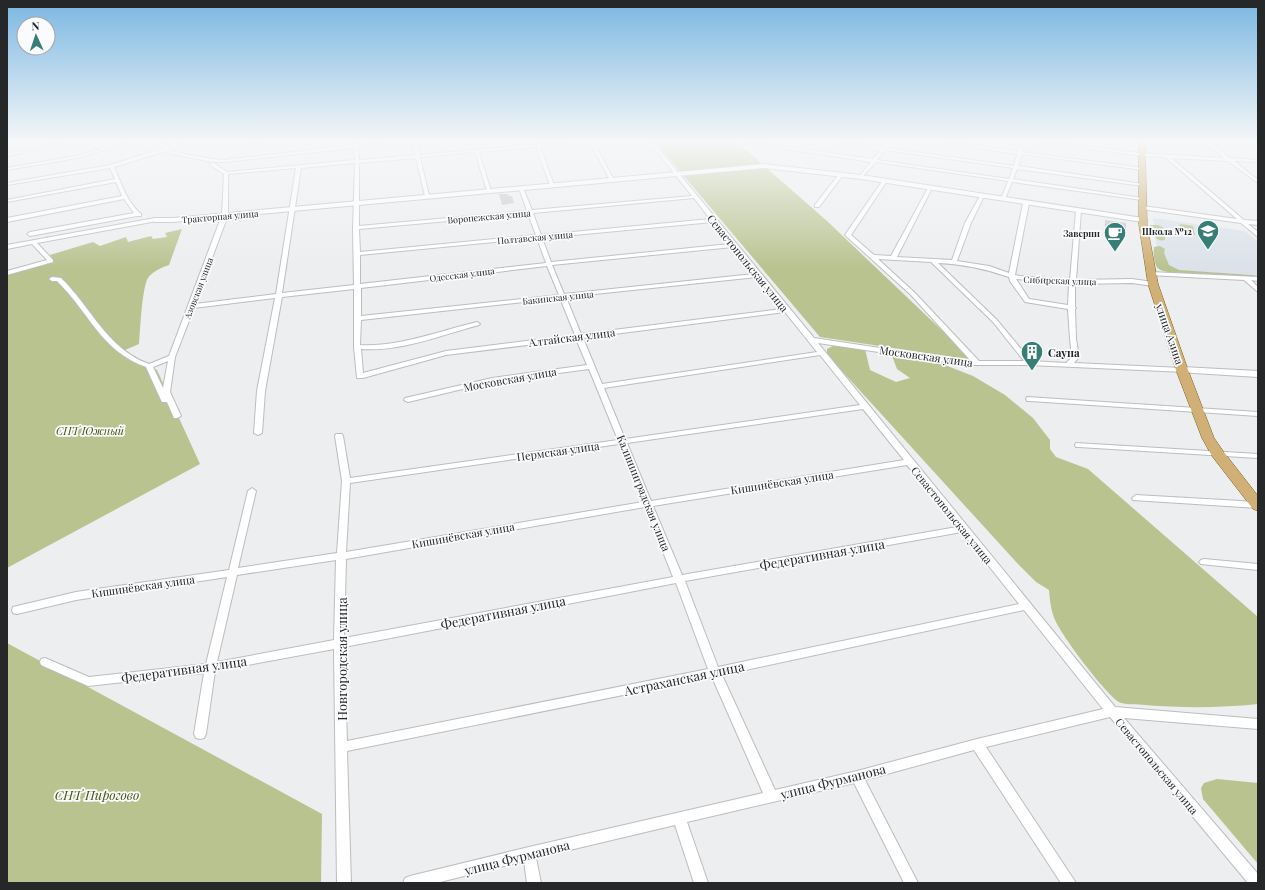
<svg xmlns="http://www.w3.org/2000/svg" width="1265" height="890" font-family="'Playfair Display',serif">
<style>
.built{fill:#dbe2ea}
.green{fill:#b9c390}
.building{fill:#c7c7ca}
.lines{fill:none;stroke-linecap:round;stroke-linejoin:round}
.street-casing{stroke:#bbbdbf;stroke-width:2}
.secondary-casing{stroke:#bbbdbf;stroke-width:2}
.primary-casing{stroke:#805e1f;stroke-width:1}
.street{fill:#fff;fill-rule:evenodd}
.secondary{fill:#fff;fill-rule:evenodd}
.primary{fill:#d0b076;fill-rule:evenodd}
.labels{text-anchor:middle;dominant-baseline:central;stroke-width:3.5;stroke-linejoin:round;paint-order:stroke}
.far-street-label{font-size:9px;fill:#262728;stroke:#f9fbfd}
.far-poi-label{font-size:9px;font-weight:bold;fill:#262728;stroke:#f9fbfd;text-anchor:end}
.street-label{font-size:11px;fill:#262728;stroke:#f9fbfd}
.poi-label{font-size:11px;font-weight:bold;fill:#262728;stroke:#f9fbfd;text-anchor:start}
.park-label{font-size:11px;font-style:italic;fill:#49520d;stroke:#f9fbfd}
.near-street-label{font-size:13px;fill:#262728;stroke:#f9fbfd}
.near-park-label{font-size:13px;font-style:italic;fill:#49520d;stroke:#f9fbfd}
</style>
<rect width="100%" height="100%" fill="#eceef0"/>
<path class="built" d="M1153 218 1245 231 1258 242V275L1192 272 1171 273 1160 270Z"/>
<path class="green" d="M656 143H738L827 221 973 360 820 337Z
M1181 224 1193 226 1195 235 1180 233 1179 225Z
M1150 225H1158L1164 228 1165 240C1157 242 1154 236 1150 231Z
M182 229 169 265C162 267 152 272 148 278 142 287 140 332 139 344L125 350 136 361 157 370 200 464 7 568V275L52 262 53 259 50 255 93 242 100 246 126 237 128 242 151 236 153 239 167 237 165 233Z
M1160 246 1165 249 1164 253 1169 265 1179 270 1252 275 1258 276V278C1239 277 1172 277 1159 269 1154 266 1153 252 1154 247Z
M833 346 865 349 870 370 896 382 910 378 897 369 892 356H905L932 360 973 376 1005 395 1033 418 1050 440V449L1056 457 1088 469 1258 617V704C1220 708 1183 708 1145 705 1138 704 1128 705 1121 703 1108 698 1063 637 1056 622 1051 612 1050 601 1049 590L1036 582 1018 564 832 360 827 353V349Z
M7 643 322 814 321 883H7Z
M1217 779 1258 783V864L1203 799 1201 788 1204 783Z"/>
<path class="building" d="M499 194H508L509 196H512L514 203 502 205Z
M1105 220 1126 223V234L1105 231Z"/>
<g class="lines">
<g class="street-casing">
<path id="street" d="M57 143H66L7 156V154Z
M119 143H127L77 158 7 170V168L76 156Z
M156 143H162L169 146 177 143H184L168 150C179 153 190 155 202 157 210 158 216 160 224 160L354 145V143H358V145L385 143 358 147 359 160 415 155 413 143H417L420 155 548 143H568L540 147 554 185 552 186 550 185 536 147 479 152 491 191 489 192 487 191 475 152 420 157 429 196 427 197 425 196 416 158 359 163V226L527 211 519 188 521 187 523 188 532 210 692 196 650 143H654L814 338 966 361H971L911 295 845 235 883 180 887 181 851 235 874 255 891 256 928 188 930 187 932 188 897 257 952 260 965 223 980 196 982 195 984 196 971 223 957 261 989 266 1009 273 1023 203 1026 201 1029 203 1015 275 1020 276 1070 280 1076 211 1081 210 1076 280 1132 279 1153 282 1156 284 1153 286 1132 283 1075 284V307L1076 308 1075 309 1076 339 1079 357 1074 363 1182 368 1186 370 1185 372 1029 365H966L818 343 1115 707 1258 719V729L1124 718 1258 874V883H1248L1110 717 986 747 1076 883H1061L974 750 865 780 918 883H904L854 783 687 822 708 883H694L675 825 536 858 541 883H527L524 861 436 883H403L405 878 410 876 529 847 763 793 712 677 347 751 351 883H337L334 649 215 671 206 734 204 738 200 739 196 738 194 734 204 673 88 686 41 665 40 662 41 659 45 658 89 677 206 664 227 577 76 600 17 614 13 613 12 610 13 607 76 592 229 570 248 491 252 488 256 491 238 568 337 553 342 481 335 436 336 434H342L343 436 350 478 618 440 589 369 492 382 408 402 404 400 405 398 492 378 587 365 576 339 446 355 363 378H357L354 347V289L282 297 265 391 262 433 258 435 254 433 257 391 275 298 194 308 175 357 170 392 181 416 177 418H174L167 402H162L161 400 146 367C101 351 89 312 57 281H52L49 279 52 277 61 278C91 307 107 349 149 364L169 356 222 215 224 174 210 165V163H214L227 172 355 160 354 148 224 162H212L163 152 114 167C122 184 126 201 141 214V216H137L30 236 27 234 30 232 134 213 124 199 7 222V218L122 196 116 182 7 202V200L115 179 110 168 7 185V183L110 165 164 148ZM355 163 353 228 354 285 282 293 301 168ZM296 168 276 294 195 304 228 215V174ZM694 198 710 219 541 235 533 213ZM528 214 536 235 360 252 359 229ZM713 222 730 244 551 262 542 238ZM537 238 546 263 360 284V255ZM733 247 754 274 564 294 552 265ZM878 259 931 262 993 322 1024 361H979L915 293ZM938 263C963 264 986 269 1009 277L1010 281 1025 302 1068 309 1070 339 1072 357 1066 363 1031 361 997 320ZM547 266 559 295 361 316V288ZM757 277 782 309 581 334 566 297ZM1016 279 1069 284 1068 305 1029 299ZM560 298 575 335 446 351 363 373 361 349C401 352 441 335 479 325L480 324 477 322C439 331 400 347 360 345L361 320ZM785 312 817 352 602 384 583 338ZM820 355 860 405 625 439 604 388ZM168 361 163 388 153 367ZM863 409 904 460 651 501 627 443ZM619 444 643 502 346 552 350 483ZM907 465 957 527 682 575 653 506ZM645 507 673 577 344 638 346 559ZM962 532 1019 604 718 667 685 581ZM336 560 334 640 217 662 237 575ZM676 583 708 669 347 741 344 647ZM1024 610 1103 709 977 739 857 771 775 790 722 675Z
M252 143H263L249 146 247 145Z
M590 143H594L614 180V181L610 180Z
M748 143H761L873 159 881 150 840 143H853L883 147 886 143H891L887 148 1014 166 1017 154 943 143H957L1018 151 1020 143H1024L1022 152 1143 168 1145 169 1143 170 1022 154 1018 166 1143 184 1145 185 1143 186 1017 169 1013 179 1142 198 1144 199 1142 200 1012 182 1005 199 1003 200 1001 199 1008 181 876 162 861 178 859 177 871 162ZM885 150 1013 168 1009 179 877 160Z
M1045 143H1059L1140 153 1224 158 1206 143H1211L1230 158 1258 160V162L1234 161 1258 180V183L1228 161 1171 158 1244 220 1258 221V225L1248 224 1258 232V237L1241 223 1141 209 1140 208 1143 206 1237 219 1165 157 1142 156Z
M839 174 843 175 819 207H815V205Z
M155 218 158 220 157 221 37 243 53 260V262L7 275V271L47 260 32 244 7 249V245Z
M1151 272 1258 277V281L1251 280 1258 287V292L1244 280 1149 275V273Z
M1027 397 1258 412V416L1030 401H1027L1026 399Z
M1076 443 1258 454V458L1079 447H1076L1075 445Z
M1136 495 1258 502V508L1133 500 1132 498Z
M1204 559 1258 564V570L1201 564 1199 562 1201 560Z"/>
</g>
<g class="secondary-casing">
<path id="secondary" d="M764 164 861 175 1143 218 1147 220 1143 222 861 179 764 168 173 222H155L151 220 155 218H173Z
M1182 367 1258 371V377L1178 372 1177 370 1178 368Z"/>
</g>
<g class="primary-casing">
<path id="primary" d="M1139 143H1145L1147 225 1158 284 1188 370 1214 438 1223 451 1258 496V511L1253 509 1212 456 1202 438 1176 370 1148 284 1139 225Z"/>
</g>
<use href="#street" class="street"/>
<use href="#secondary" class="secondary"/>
<use href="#primary" class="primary"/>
</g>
<linearGradient id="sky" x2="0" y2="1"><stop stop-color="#7bb7e2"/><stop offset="0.53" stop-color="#f6f7f8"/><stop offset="1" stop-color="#f6f7f8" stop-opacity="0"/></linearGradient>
<rect width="1265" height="268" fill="url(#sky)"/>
<defs>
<g id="school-pin" transform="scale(1.15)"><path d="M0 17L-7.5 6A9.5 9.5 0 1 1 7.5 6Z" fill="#377e76" stroke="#f9fbfd"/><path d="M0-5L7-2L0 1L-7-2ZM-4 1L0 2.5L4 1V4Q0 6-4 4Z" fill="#fff"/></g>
<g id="cafe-pin" transform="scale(1.15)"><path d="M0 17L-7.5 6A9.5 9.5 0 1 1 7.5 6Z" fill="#377e76" stroke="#f9fbfd"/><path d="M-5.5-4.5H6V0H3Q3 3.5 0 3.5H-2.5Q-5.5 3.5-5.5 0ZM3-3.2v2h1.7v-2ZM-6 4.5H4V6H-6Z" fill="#fff"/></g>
<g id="building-pin" transform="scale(1.15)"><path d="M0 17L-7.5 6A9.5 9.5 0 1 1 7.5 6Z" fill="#377e76" stroke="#f9fbfd"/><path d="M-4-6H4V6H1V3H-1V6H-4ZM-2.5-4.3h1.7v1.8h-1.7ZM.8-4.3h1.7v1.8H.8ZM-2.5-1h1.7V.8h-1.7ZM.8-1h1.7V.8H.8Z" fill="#fff"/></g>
</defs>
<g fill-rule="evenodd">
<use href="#school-pin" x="1208" y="231"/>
<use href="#cafe-pin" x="1115" y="233"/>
<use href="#building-pin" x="1032" y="352"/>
</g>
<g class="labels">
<g class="far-street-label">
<text transform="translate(220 216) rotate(-5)">Тракторная улица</text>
<text transform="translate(489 216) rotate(-5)">Воронежская улица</text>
<text transform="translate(535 237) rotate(-5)">Полтавская улица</text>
<text transform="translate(462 274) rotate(-7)">Одесская улица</text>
<text transform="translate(1060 280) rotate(2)">Сибирская улица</text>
<text transform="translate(198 288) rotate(-69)">Азовская улица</text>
<text transform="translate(558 297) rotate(-6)">Бакинская улица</text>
</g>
<g class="far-poi-label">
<text x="1192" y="231">Школа №12</text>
<text x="1100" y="233">Заверни</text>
</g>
<g class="street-label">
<text transform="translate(748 263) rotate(51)">Севастопольская улица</text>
<text transform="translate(1170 334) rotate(71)">улица Азина</text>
<text transform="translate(572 337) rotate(-7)">Алтайская улица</text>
<text transform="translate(926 356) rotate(8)">Московская улица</text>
<text transform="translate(510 379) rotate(-10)">Московская улица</text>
<text transform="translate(558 451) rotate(-8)">Пермская улица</text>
<text transform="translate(782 482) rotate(-9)">Кишинёвская улица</text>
<text transform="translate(644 493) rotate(68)">Калининградская улица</text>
<text transform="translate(952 515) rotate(51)">Севастопольская улица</text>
<text transform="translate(463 535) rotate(-10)">Кишинёвская улица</text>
<text transform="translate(143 586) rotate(-8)">Кишинёвская улица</text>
<text transform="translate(1157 766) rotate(50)">Севастопольская улица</text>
</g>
<g class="poi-label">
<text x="1048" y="352">Сауна</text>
</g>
<g class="park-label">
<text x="90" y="430">СНТ Южный</text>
</g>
<g class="near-street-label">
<text transform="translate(822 554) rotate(-10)">Федеративная улица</text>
<text transform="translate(503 612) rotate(-11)">Федеративная улица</text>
<text transform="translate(341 659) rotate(-90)">Новгородская улица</text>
<text transform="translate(184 669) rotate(-8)">Федеративная улица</text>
<text transform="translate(684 678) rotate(-12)">Астраханская улица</text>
<text transform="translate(833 781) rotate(-14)">улица Фурманова</text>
<text transform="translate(517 857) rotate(-14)">улица Фурманова</text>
</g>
<g class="near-park-label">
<text x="97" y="794">СНТ Пирогово</text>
</g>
</g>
<rect width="1265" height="890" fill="none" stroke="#262728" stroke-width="16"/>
<g transform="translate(36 36) rotate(357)"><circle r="19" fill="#f9fbfd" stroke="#a5a6a8"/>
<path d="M0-3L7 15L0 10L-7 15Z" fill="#377e76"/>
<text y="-6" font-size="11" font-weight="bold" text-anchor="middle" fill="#262728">N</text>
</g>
</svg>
